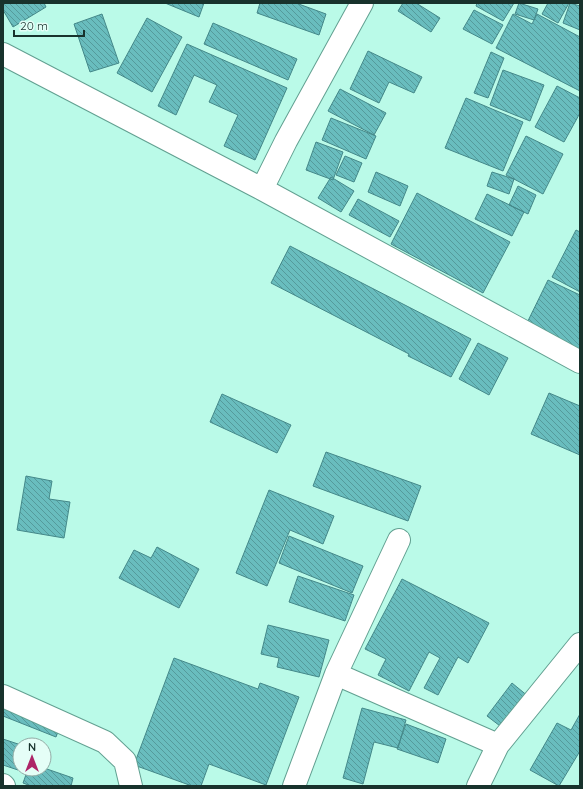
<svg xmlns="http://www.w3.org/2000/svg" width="583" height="789" font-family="Quicksand,sans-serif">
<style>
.building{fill:url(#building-back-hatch);stroke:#448889}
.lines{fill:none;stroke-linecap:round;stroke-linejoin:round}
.minor-casing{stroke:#62a091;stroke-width:24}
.minor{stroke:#fff;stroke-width:22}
</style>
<defs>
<pattern id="building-back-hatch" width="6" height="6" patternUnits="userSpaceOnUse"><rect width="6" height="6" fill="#69bdbe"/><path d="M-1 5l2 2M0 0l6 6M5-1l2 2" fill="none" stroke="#559a9b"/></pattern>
</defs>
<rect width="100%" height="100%" fill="#bafae8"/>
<path class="building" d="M3 3H44L46 7 13 27 3 10Z
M165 3H204L199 17Z
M260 3H296L326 14 319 35 257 13Z
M403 3H416L440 18 431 32 398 11Z
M477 3H514L503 21 476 6Z
M519 3 538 9 534 20 515 14Z
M548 3H569L558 23 542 14Z
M570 3 580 6V30L563 23Z
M474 10 503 25 492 44 463 29Z
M102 14 119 63 90 72 74 24Z
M513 14 532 24 537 14 580 37V91L496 48Z
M147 18 182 37 152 92 117 73Z
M213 23 297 59 288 80 204 44Z
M187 44 287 88 255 160 224 146 238 115 209 102 217 85 194 75 176 115 158 106Z
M368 51 422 77 414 93 389 82 379 103 350 89Z
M491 52 504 58 488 98 474 93Z
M503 70 544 85 530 121 490 105Z
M557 86 580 98V113L564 142 535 127Z
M340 89 386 113 374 135 328 111Z
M466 98 523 122 503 171 445 148Z
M331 118 376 136 366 159 322 140Z
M526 136 563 154 543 194 506 175Z
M316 142 343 152 333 180 306 170Z
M345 156 362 163 354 182 336 175Z
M376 172 408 186 400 206 368 192Z
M492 172 514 179 509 194 487 186Z
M331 177 354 191 341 212 318 198Z
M518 186 536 195 528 214 509 205Z
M417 193 510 242 483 293 391 244Z
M487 194 524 212 512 236 475 219Z
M358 199 399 221 390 237 349 215Z
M576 230 580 232V292L552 277Z
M290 246 471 339 451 377 408 356 409 354 271 283Z
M548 280 580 295V355L524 329Z
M478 343 508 358 489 395 459 379Z
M549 393 580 406V455L531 434Z
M222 394 291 425 277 453 210 422Z
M326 452 421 486 408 521 313 486Z
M26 476 52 481 49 499 70 502 64 538 17 530Z
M269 490 334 516 323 544 290 530 267 586 236 573Z
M289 536 363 566 352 593 279 563Z
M157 547 199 569 179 608 119 578 134 550 151 558Z
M298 576 354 595 345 621 289 602Z
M402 579 489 623 468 663 458 657 438 695 424 688 440 658 429 652 409 691 378 675 386 659 365 649Z
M268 625 329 640 319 677 277 667 279 658 261 654Z
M174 658 258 689 260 683 299 697 266 785 209 764 201 786H192L134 765Z
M512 683 529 697 504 729 487 716Z
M3 701 61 724 56 737 3 716Z
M362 708 406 720 398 748 374 742 363 784 343 778Z
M580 714V751L559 786 530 770 557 723 571 730Z
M406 724 446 739 438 763 397 749Z
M3 739 21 745 20 764 18 770 3 765Z
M44 768 73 778 71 786H31L23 783 28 769Z"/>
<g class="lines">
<g class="minor-casing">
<path id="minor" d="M3 54 262 189 580 362
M262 189 286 141 362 3
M336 674 498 745
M3 696 105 742 125 761 131 786
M3 785 4 786
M294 786 336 674 399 540
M478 786 498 745 580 644"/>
</g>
<use href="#minor" class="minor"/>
</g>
<rect width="583" height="789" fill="none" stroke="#18322c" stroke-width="8"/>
<g transform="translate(32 757)"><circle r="19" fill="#e5fef7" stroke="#93aca6"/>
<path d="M0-3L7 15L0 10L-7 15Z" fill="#ad2568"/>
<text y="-6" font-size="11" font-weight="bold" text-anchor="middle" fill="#18322c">N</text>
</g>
<path d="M14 30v6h70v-6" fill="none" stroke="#18322c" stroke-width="2"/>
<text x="20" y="30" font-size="12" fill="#18322c" stroke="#e5fef7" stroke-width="3" paint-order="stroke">20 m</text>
</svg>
